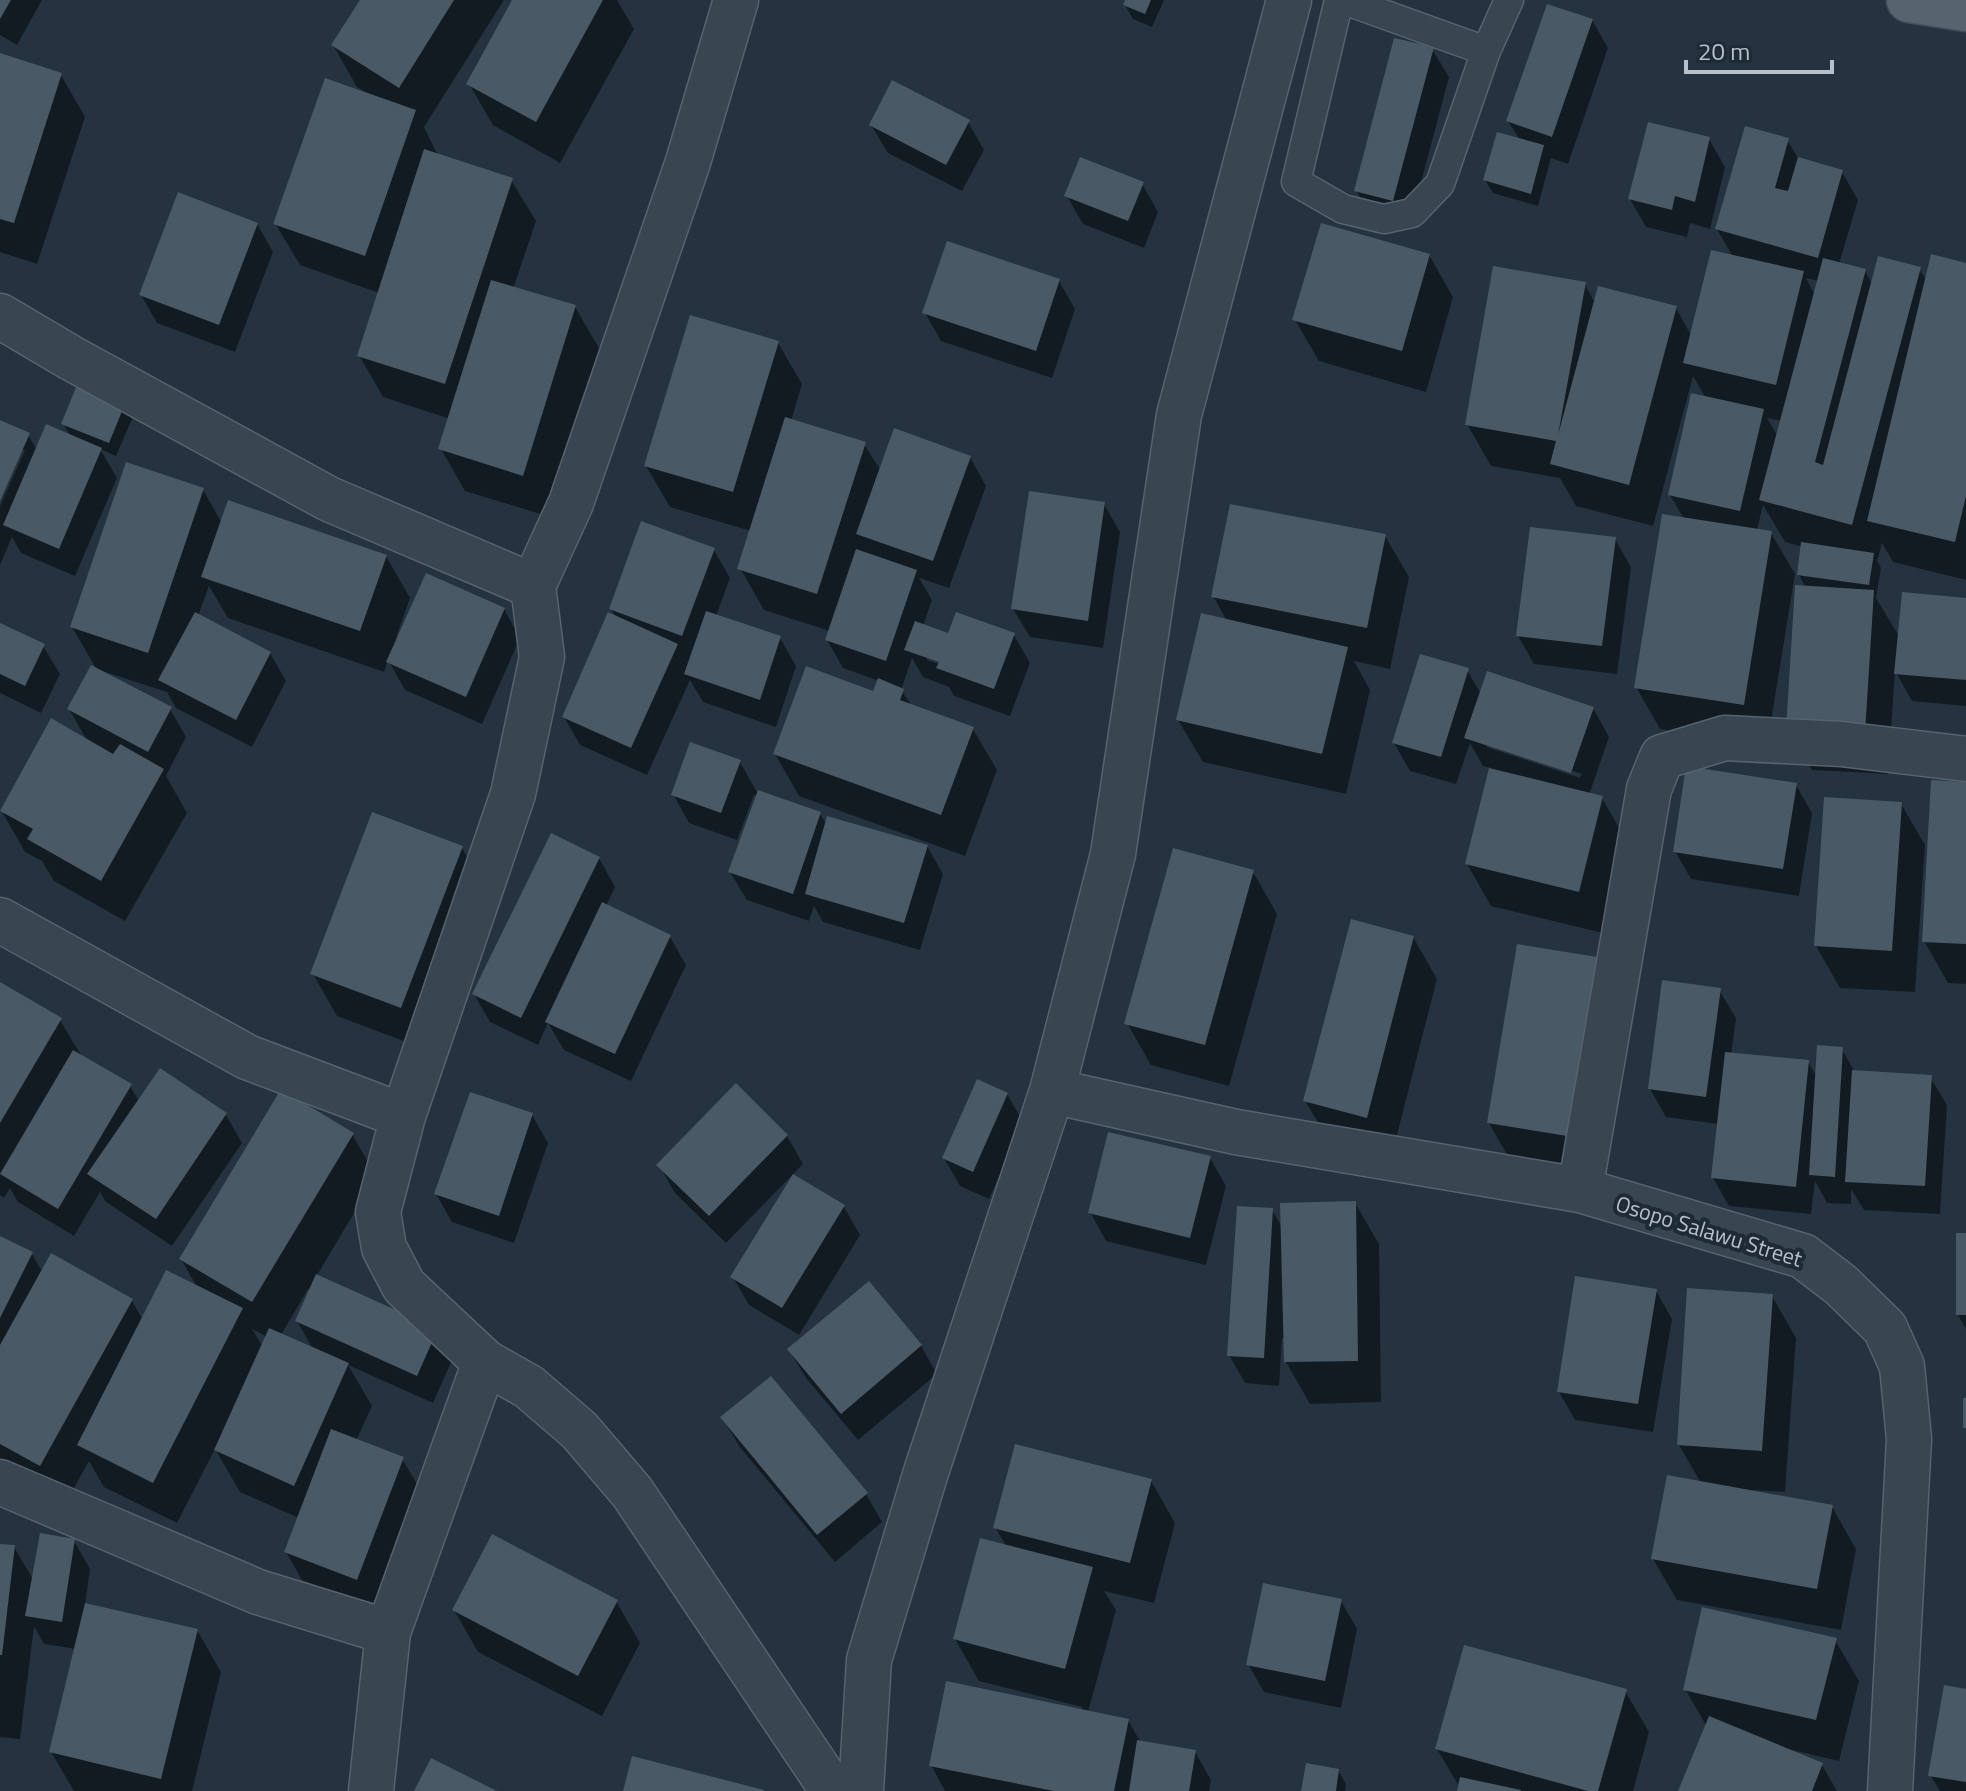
<svg xmlns="http://www.w3.org/2000/svg" width="1966" height="1791" font-family="'Titillium Web',sans-serif">
<style>
.shadow{fill:#0007;fill-rule:evenodd}
.building{fill:#495966}
.lines{fill:none;stroke-linecap:round;stroke-linejoin:round}
.lane-casing{stroke:#57636d;stroke-width:31}
.street-casing{stroke:#57636d;stroke-width:47}
.primary-casing{stroke:#434e59;stroke-width:47}
.lane{stroke:#394550;stroke-width:28}
.street{stroke:#394550;stroke-width:44}
.primary{stroke:#576470;stroke-width:44}
.labels{text-anchor:middle;dominant-baseline:central;stroke-width:8;stroke-linejoin:round;paint-order:stroke}
.street-label{font-size:22px;fill:#b6c0ca;stroke:#1e2a35}
</style>
<rect width="100%" height="100%" fill="#253340"/>
<path class="shadow" d="M0 0H42L17 45 0 35Z
M362 0H504L424 127 438 156 511 180 536 221 513 289 575 307 599 348 547 516 465 491 441 449 450 419 383 397 359 355 379 293 300 265 275 223 367 93 357 87 333 45Z
M515 0H617L634 29 560 163 493 125 469 84Z
M1127 0H1164L1152 27 1133 19 1125 5Z
M1592 20 1608 48 1568 164 1551 158 1538 206 1493 193 1485 180 1520 140 1508 121Z
M1432 49 1449 77 1409 228 1373 219 1356 190Z
M0 55 61 75 85 117 37 264 0 252Z
M968 122 984 150 962 191 888 153 871 125Z
M1709 139 1725 167 1710 229 1690 223 1687 237 1646 227 1630 199Z
M1787 140 1799 160 1842 172 1858 200 1839 264 1865 271 1873 285 1919 269 1927 281 1966 265V580L1893 562 1882 543 1877 561 1881 568 1876 598 1900 638 1966 600V706L1912 701 1895 671 1888 774 1812 770 1788 728 1806 588 1799 575 1803 547 1785 542 1763 505 1757 530 1771 533 1795 574 1767 746 1660 729 1636 687 1684 519 1670 495 1706 398 1693 376 1653 526 1576 506 1560 478 1491 466 1467 424 1584 283 1595 303 1676 308 1692 337 1733 257 1717 229ZM1806 278 1819 281 1815 295ZM1767 418 1782 421 1778 437Z
M1142 184 1158 212 1144 248 1083 224 1067 196Z
M257 224 273 252 235 352 157 323 141 295Z
M1429 255 1453 297 1426 392 1319 361 1295 320Z
M1059 281 1075 309 1052 378 941 341 925 313Z
M778 343 802 384 791 421 864 444 881 471 970 457 986 486 949 588 919 578 932 600 923 626 949 636 1014 635 1030 663 1010 716 954 696 949 687 923 677 912 658 901 690 912 706 973 729 997 770 965 856 799 796 775 754 875 693 879 681 843 668 827 640 830 631 764 610 740 568 751 531 670 507 646 466ZM927 656 949 663 947 667 927 660Z
M124 406 132 419 116 456 100 449 117 478 75 576 21 553 12 537 0 565V506L25 450H20L0 496V422L28 435 37 450 71 437 63 424Z
M203 490 222 523 386 556 410 598 396 638 504 609 520 638 482 724 405 690 388 660 384 672 228 618 209 586 198 616 270 653 286 681 252 747 176 708 167 692 105 672 104 674 170 709 186 737 166 776 187 813 125 921 54 881 42 861 25 852 1 810 88 742 69 709 97 670 72 627Z
M1104 504 1120 532 1103 648 1030 637 1013 609Z
M1385 536 1409 577 1390 669 1354 661 1370 690 1346 794 1203 762 1178 720 1227 621 1213 596Z
M1615 539 1631 567 1617 674 1534 664 1518 636Z
M714 550 730 578 716 616 780 638 796 666 776 727 703 702 690 680 647 775 580 745 564 717 616 618 611 609Z
M0 625 43 646 60 674 41 713 0 693Z
M1467 670 1481 694 1593 708 1609 737 1589 795 1602 798 1626 840 1603 933 1491 906 1467 864 1491 768 1483 766 1470 743 1456 784 1410 771 1394 743ZM1487 743 1582 774 1580 778 1487 747Z
M740 762 757 792 820 814 827 825 927 846 943 874 920 950 823 922 814 906 809 921 747 900 730 872 758 796 754 795 737 840 689 823 673 794Z
M1966 784V984L1948 983 1924 941Z
M1796 785 1812 813 1799 896 1691 879 1675 851Z
M1901 804 1925 845 1915 992 1840 988 1816 946Z
M462 848 486 889 425 1049 337 1016 313 974Z
M599 858 615 887 606 906 670 937 686 965 631 1081 564 1050 548 1023 538 1045 490 1022 474 994Z
M1253 872 1277 914 1229 1086 1151 1065 1127 1023Z
M1413 937 1437 979 1391 1158 1330 1142 1305 1101Z
M1596 959 1620 1000 1590 1177 1513 1165 1489 1123Z
M0 984 60 1020 82 1057 130 1086 139 1101 226 1115 242 1143 172 1246 106 1202 100 1192 74 1236 18 1202 10 1188 4 1198 0 1195Z
M1719 990 1736 1018 1731 1055 1808 1062 1817 1077 1842 1049 1855 1073 1930 1077 1947 1105 1940 1214 1864 1210 1851 1189V1204L1827 1203 1815 1181 1811 1214 1729 1206 1713 1178 1719 1124 1666 1117 1650 1089Z
M1007 1094 1023 1122 989 1199 960 1186 944 1158Z
M532 1115 548 1143 514 1243 452 1222 436 1194Z
M352 1134 376 1176 316 1277 437 1330 453 1358 433 1403 348 1365 372 1406 356 1441 402 1459 419 1487 373 1607 302 1580 286 1552 299 1518 240 1492 215 1449 177 1523 104 1487 89 1461 64 1506 0 1471V1238L32 1254 43 1273 132 1301 143 1320 197 1287 181 1259ZM308 1289 311 1290 297 1321 313 1349 281 1335ZM252 1329 267 1337 263 1347Z
M787 1136 803 1164 726 1243 675 1193 659 1165Z
M1210 1158 1226 1186 1206 1265 1106 1241 1090 1212Z
M1355 1203 1379 1244 1381 1402 1310 1404 1286 1362 1285 1338H1282L1279 1386 1245 1383 1229 1355 1272 1210 1283 1229Z
M844 1207 860 1235 799 1335 749 1305 733 1277Z
M1966 1235V1329L1958 1315Z
M1656 1291 1672 1319 1653 1432 1575 1420 1559 1392Z
M1772 1296 1796 1338 1785 1492 1752 1490 1751 1492 1832 1507 1856 1549 1841 1630 1677 1600 1653 1559 1701 1483 1679 1445Z
M921 1346 937 1374 858 1440 806 1378 789 1350Z
M771 1379 866 1494 882 1522 835 1562 739 1446 723 1418Z
M1151 1481 1175 1523 1154 1603 1104 1591 1116 1610 1088 1712 1128 1720 1141 1743 1195 1752 1211 1780 1209 1791H945L931 1765 1081 1711 1082 1707 979 1681 955 1639 1006 1546 995 1527Z
M74 1541 90 1569 85 1605 197 1630 221 1672 192 1791H74L51 1752 76 1649 44 1644 34 1626 20 1739 0 1737V1546L14 1547 34 1581Z
M616 1601 640 1643 602 1716 478 1652 454 1610Z
M1341 1601 1357 1629 1341 1708 1264 1692 1248 1664Z
M1835 1640 1859 1681 1839 1761 1792 1750V1752L1822 1765 1837 1791H1680L1707 1727 1685 1689Z
M1625 1691 1649 1732 1633 1791H1459L1460 1788 1437 1749Z
M1966 1691V1791H1940L1930 1775Z
M1338 1770 1346 1784 1345 1791H1303Z"/>
<path class="building" d="M0 0H11L0 19Z
M360 0H454L399 88 331 45Z
M512 0H603L536 122 466 84Z
M1125 0H1151L1145 14 1123 5Z
M1547 4 1593 19 1552 137 1506 121Z
M1394 38 1434 47 1393 201 1354 191Z
M0 53 62 73 14 223 0 219Z
M325 78 416 110 365 256 273 224Z
M892 80 970 120 946 165 869 125Z
M1648 122 1710 137 1695 202 1675 196 1672 210 1628 199Z
M1745 126 1789 138 1775 188 1788 191 1798 157 1843 170 1818 258 1715 229Z
M1497 132 1544 145 1531 194 1483 180Z
M424 149 513 178 445 384 357 356Z
M1080 157 1144 182 1128 221 1064 196Z
M178 192 258 223 219 325 139 295Z
M1321 223 1430 254 1402 351 1292 320Z
M947 241 1060 279 1036 351 922 313Z
M1711 250 1804 271 1776 385 1683 363Z
M1931 254 1966 263V496L1955 542 1867 521Z
M1878 256 1921 267 1852 525 1759 500 1823 258 1866 269 1815 462 1823 465Z
M1493 266 1586 282 1558 435 1598 286 1677 306 1629 485 1550 464 1556 441 1465 425Z
M491 280 576 305 523 476 438 449Z
M690 315 779 341 733 492 644 466Z
M77 385 125 404 109 443 61 424Z
M1691 393 1764 409 1740 511 1668 495Z
M785 417 866 442 817 594 737 569Z
M0 420 30 433 0 501Z
M46 424 102 448 59 549 3 525Z
M894 428 971 456 933 561 856 534Z
M126 462 204 488 148 653 70 627Z
M1029 491 1105 502 1088 621 1011 609Z
M228 500 387 555 360 631 201 577Z
M1230 504 1386 534 1367 628 1211 597Z
M1662 514 1772 531 1744 705 1634 688Z
M641 521 715 548 682 636 609 609Z
M1530 527 1616 537 1602 646 1516 636Z
M1801 542 1874 553 1869 585 1797 575Z
M856 549 917 570 886 661 825 640Z
M426 573 505 608 466 697 386 662Z
M1795 585 1874 590 1865 733 1786 729Z
M1902 592 1966 598V680L1894 674Z
M706 611 781 636 760 700 684 674Z
M195 612 271 652 236 720 158 680Z
M608 612 678 644 631 748 562 717Z
M956 612 1015 633 994 689 936 668 939 662 904 650 915 621 948 633Z
M1201 613 1348 647 1322 754 1176 720Z
M0 623 45 644 25 686 0 674Z
M1420 654 1469 668 1441 757 1392 743Z
M91 665 172 707 148 752 67 709Z
M806 666 873 691 878 678 904 689 900 700 974 727 941 815 773 754Z
M1487 671 1594 707 1571 773 1464 738Z
M51 718 113 754 120 744 164 769 101 881 27 839 33 829 0 811Z
M690 742 741 760 721 813 671 795Z
M1686 766 1797 783 1783 869 1673 852Z
M1489 768 1603 796 1579 892 1465 864Z
M1931 780 1966 782V944L1922 942Z
M758 790 821 812 793 894 728 872Z
M1824 797 1902 802 1892 951 1814 946Z
M372 812 463 846 401 1008 310 974Z
M827 816 928 845 904 923 805 894Z
M551 833 600 857 521 1018 472 994Z
M1173 848 1254 870 1205 1045 1124 1024Z
M602 902 671 935 615 1054 545 1022Z
M1351 919 1414 936 1367 1118 1303 1101Z
M1517 944 1597 957 1567 1136 1487 1123Z
M1662 980 1721 988 1706 1097 1648 1089Z
M0 982 62 1018 0 1123Z
M1817 1045 1843 1047 1835 1177 1809 1175Z
M73 1050 132 1084 58 1209 0 1174Z
M1725 1052 1809 1060 1796 1187 1711 1178Z
M160 1068 227 1113 156 1219 87 1174Z
M1852 1070 1932 1075 1925 1186 1845 1182Z
M977 1079 1008 1093 973 1172 942 1158Z
M736 1083 788 1135 709 1216 656 1165Z
M281 1089 354 1133 252 1302 179 1259Z
M470 1092 533 1113 499 1216 434 1194Z
M1108 1132 1211 1156 1190 1238 1088 1213Z
M793 1174 845 1205 782 1308 730 1277Z
M1356 1201 1358 1361 1284 1362 1280 1203Z
M1237 1206 1273 1208 1264 1358 1227 1356Z
M1956 1233H1966V1315H1956Z
M0 1236 33 1252 0 1318Z
M51 1253 133 1299 40 1466 0 1444V1345Z
M166 1270 243 1308 153 1483 77 1445Z
M316 1274 438 1329 417 1376 295 1321Z
M1575 1276 1657 1289 1638 1404 1557 1392Z
M869 1281 922 1345 841 1414 787 1349Z
M1687 1288 1773 1294 1762 1451 1677 1445Z
M269 1328 349 1363 294 1486 214 1450Z
M771 1376 868 1493 817 1535 720 1417Z
M1963 1398H1966V1428H1963Z
M331 1429 404 1457 357 1580 284 1552Z
M1015 1444 1152 1479 1130 1563 993 1528Z
M1667 1475 1833 1505 1817 1589 1651 1559Z
M40 1533 75 1539 62 1622 25 1616Z
M492 1534 618 1600 578 1676 452 1610Z
M980 1538 1093 1567 1065 1669 953 1639Z
M0 1544 15 1545 2 1655H0Z
M1263 1583 1342 1599 1325 1681 1246 1665Z
M85 1603 198 1629 161 1779 49 1752Z
M1702 1607 1837 1638 1816 1720 1683 1690Z
M1464 1645 1627 1689 1598 1791H1588L1435 1749Z
M946 1681 1129 1719 1114 1791H1054L929 1766Z
M1944 1685 1966 1689V1782L1928 1776Z
M1709 1716 1823 1763 1812 1791H1678Z
M1137 1740 1196 1750 1189 1791H1129Z
M632 1756 764 1790V1791H623Z
M431 1758 497 1791H414Z
M1306 1763 1339 1769 1336 1791H1301Z
M1460 1777 1521 1790V1791H1457Z"/>
<g class="lines">
<g class="lane-casing">
<path id="lane" d="M1339 0 1296 182 1343 209 1384 219 1412 213 1440 184 1486 51 1509 0
M1344 0 1486 51"/>
</g>
<g class="street-casing">
<path id="street" d="M0 316 71 358 329 499 533 586
M0 920 247 1057 403 1116
M1052 1091 1236 1132 1580 1190 1803 1256 1841 1285 1885 1328 1902 1366 1909 1439 1890 1791
M1580 1190 1649 789 1662 757 1725 738 1841 744 1966 759
M485 1362 404 1286 384 1248 378 1212 403 1116 513 794 542 657 533 586 571 503 688 162 736 0
M0 1482 258 1592 388 1632
M371 1791 388 1632 485 1362 529 1387 579 1430 632 1492 833 1791
M861 1791 869 1660 926 1472 1052 1091 1113 854 1179 415 1289 0"/>
</g>
<g class="primary-casing">
<path id="primary" d="M1909 0 1966 9"/>
</g>
<use href="#lane" class="lane"/>
<use href="#street" class="street"/>
<use href="#primary" class="primary"/>
</g>
<g class="labels">
<g class="street-label">
<text transform="translate(1709 1231) rotate(17)">Osopo Salawu Street</text>
</g>
</g>
<path d="M1686 60v12h146v-12" fill="none" stroke="#b6c0ca" stroke-width="4"/>
<text x="1698" y="60" font-size="24" fill="#b6c0ca" stroke="#1e2a35" stroke-width="6" paint-order="stroke">20 m</text>
</svg>
